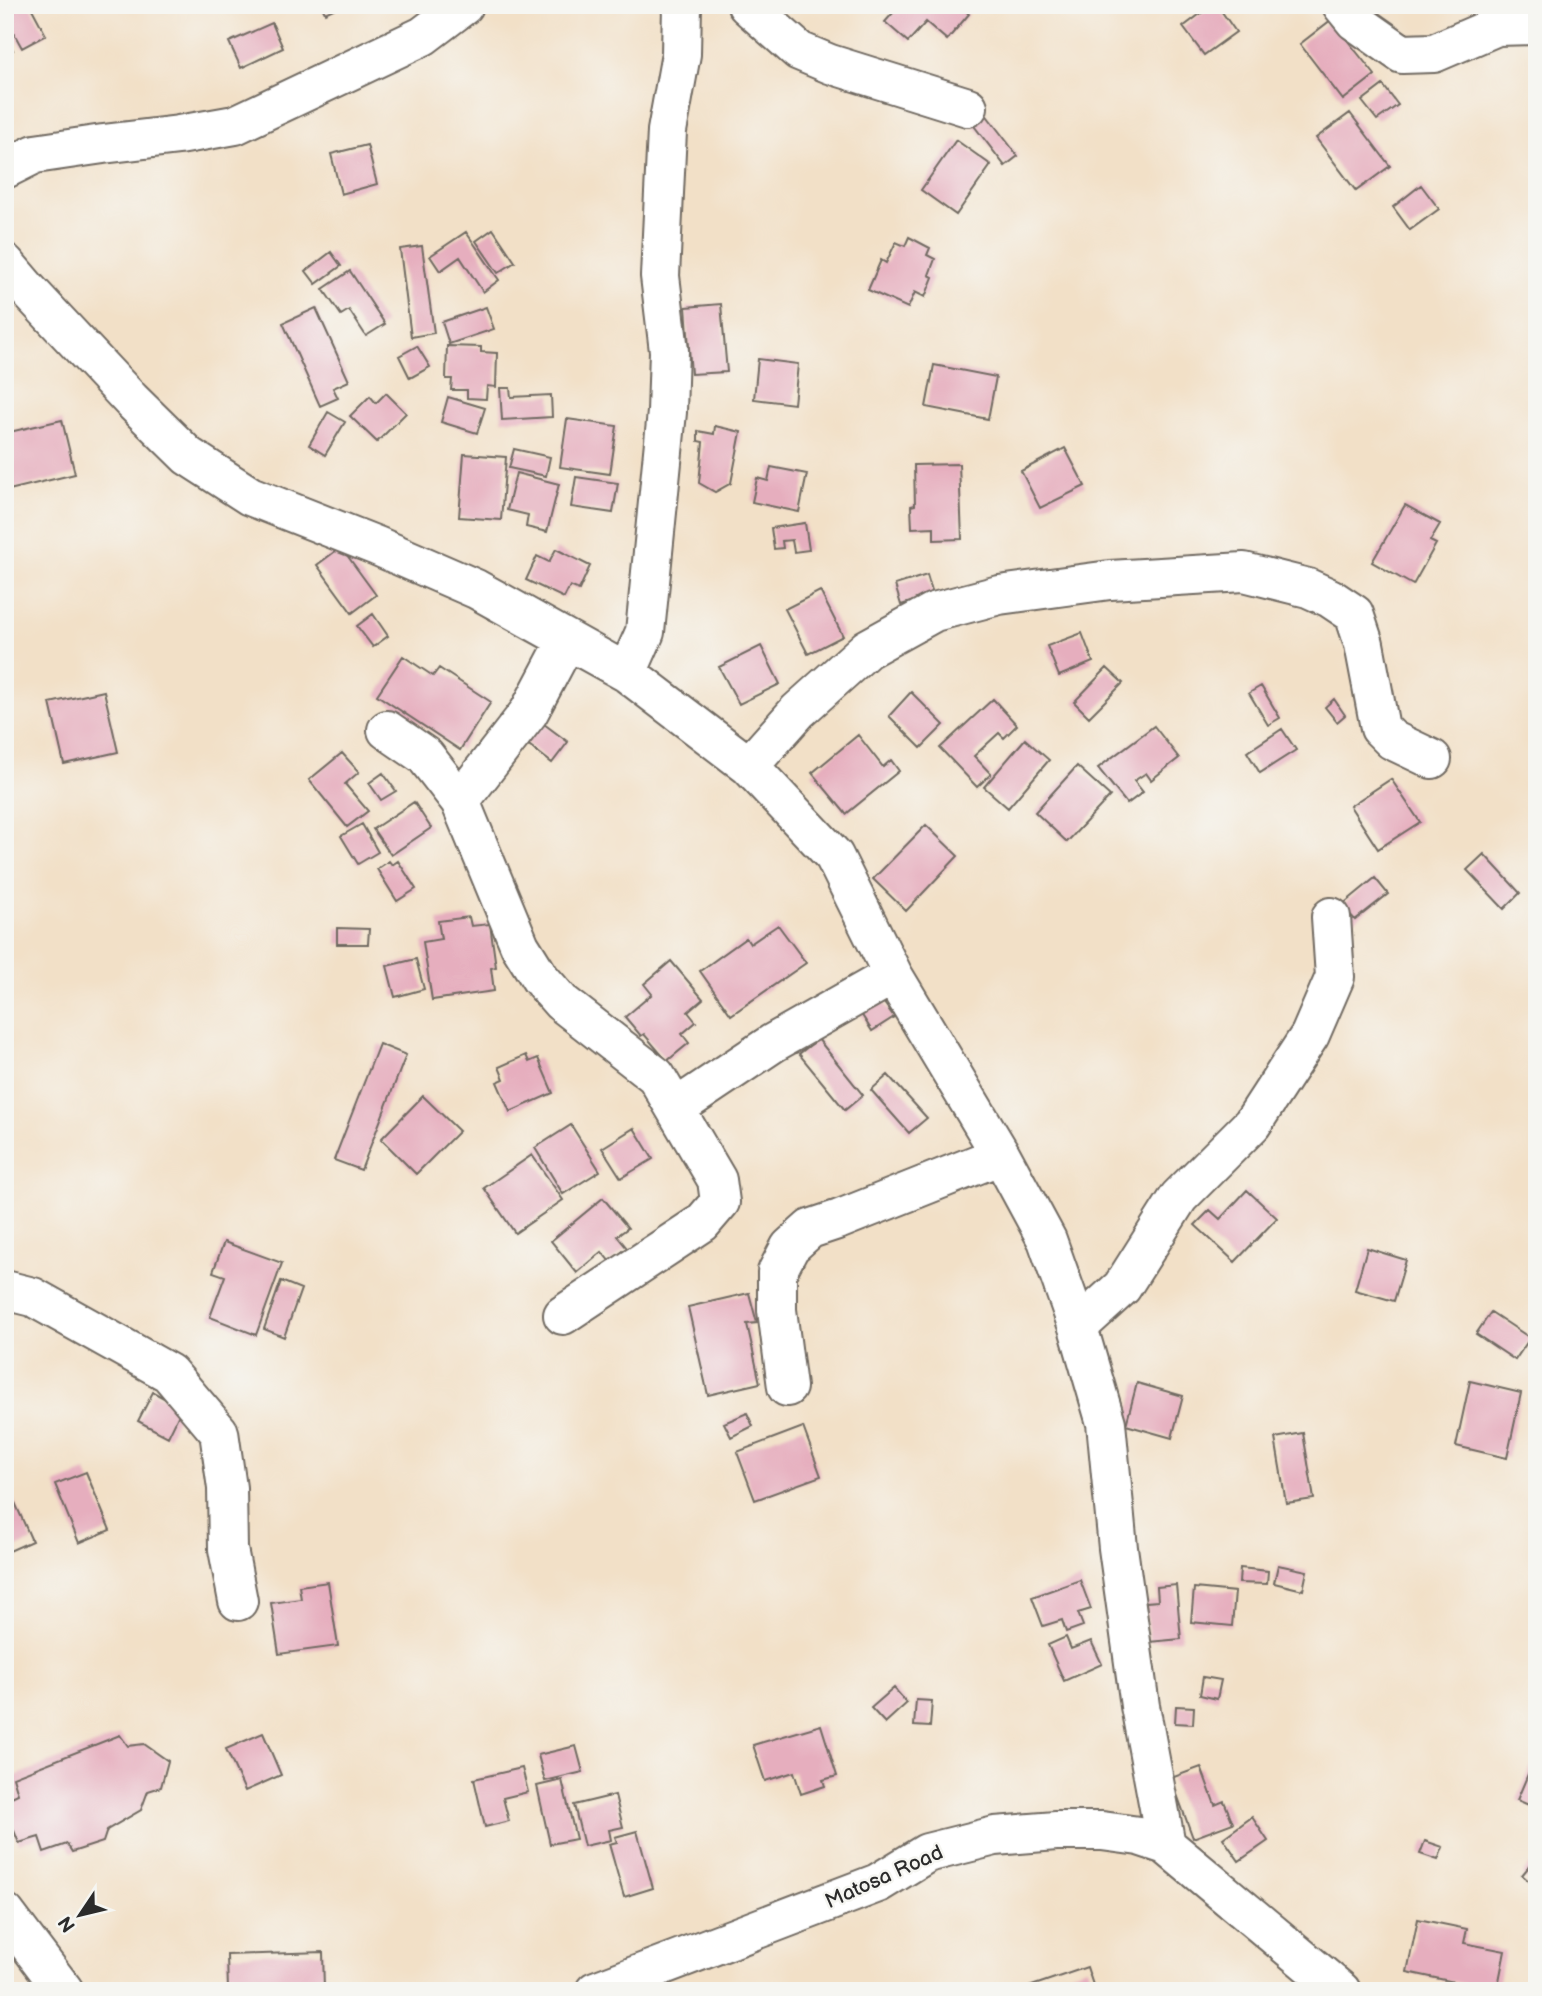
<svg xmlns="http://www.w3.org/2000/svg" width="1542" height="1996" font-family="'Balsamiq Sans',sans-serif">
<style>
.building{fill:#e6aebe}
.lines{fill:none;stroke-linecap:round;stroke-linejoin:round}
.minor-casing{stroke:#716a62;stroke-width:42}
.minor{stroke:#fff;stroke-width:38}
.labels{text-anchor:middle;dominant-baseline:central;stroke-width:5;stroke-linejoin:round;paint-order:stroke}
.street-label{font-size:21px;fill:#2b2b2b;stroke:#f6f6f2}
</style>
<rect width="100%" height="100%" fill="#f6f6f2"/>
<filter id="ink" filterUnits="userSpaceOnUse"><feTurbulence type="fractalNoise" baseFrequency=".0143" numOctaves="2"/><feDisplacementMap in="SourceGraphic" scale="14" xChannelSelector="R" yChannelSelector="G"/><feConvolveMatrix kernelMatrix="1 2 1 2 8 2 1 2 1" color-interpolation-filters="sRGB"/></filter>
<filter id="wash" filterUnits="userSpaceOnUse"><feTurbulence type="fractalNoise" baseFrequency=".00686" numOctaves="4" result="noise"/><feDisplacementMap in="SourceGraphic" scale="28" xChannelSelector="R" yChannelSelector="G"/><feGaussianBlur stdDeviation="1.57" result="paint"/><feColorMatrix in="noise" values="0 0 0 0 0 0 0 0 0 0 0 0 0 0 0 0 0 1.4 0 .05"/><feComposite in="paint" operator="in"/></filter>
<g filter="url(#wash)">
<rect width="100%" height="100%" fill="#f2e0c7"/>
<g id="blocks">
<path class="building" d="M5 5H30L46 35 22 48 5 17Z
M321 5H342L325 13Z
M900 5H959L969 14 947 40 926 22 908 42 885 22Z
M1212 5H1217L1236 32 1204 55 1183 27Z
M1331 20 1375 75 1343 100 1300 44Z
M272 23 283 48 241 68 229 42Z
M5 37 13 50 5 54Z
M1383 85 1398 105 1377 120 1362 101Z
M981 108 1018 156 1005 166 968 118Z
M1350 113 1390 166 1356 191 1316 138Z
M956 140 991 165 956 215 921 190Z
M367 145 377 184 341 194 331 154Z
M1421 185 1439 209 1410 230 1393 207Z
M493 229 515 262 498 273 476 241Z
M466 232 499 280 483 292 460 257 440 271 430 256Z
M909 237 930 248 927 255 935 259 929 275 933 277 925 297 915 292 908 308 868 290 881 260 886 263 896 242 905 246Z
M422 246 434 333 411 337 400 249Z
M331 252 341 266 316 284 306 271Z
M350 271 385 324 366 336 349 310 341 315 323 289Z
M721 304 727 372 691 374 686 307Z
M486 307 494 329 449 344 442 322Z
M316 308 349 381 333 388 338 398 320 406 283 323Z
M417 346 430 367 410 378 399 356Z
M447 346 481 347V352L497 353 496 387 487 386 486 399 467 398V390H451L452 379H446Z
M758 359 798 364 794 404 754 399Z
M934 365 996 377 988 419 926 407Z
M500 388H510L511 397 551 395 552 417 502 420Z
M386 393 406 413 377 442 350 416 370 396 376 403Z
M448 397 485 408 477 433 441 422Z
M328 412 345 422 325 455 309 445Z
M567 419 617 426 610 474 560 467Z
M62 420 75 474 5 491V433Z
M715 426 741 432 731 483 715 492 699 483 703 442 698 441V431L714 434Z
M1065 448 1085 486 1040 508 1021 471Z
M514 449 550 457 546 476 509 468Z
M464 454 506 457 501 520 459 517Z
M959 464 962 539 934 540V527L912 528 911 506 915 505 914 465Z
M771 467 807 474 799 512 752 502 757 478 768 481Z
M516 473 559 484 547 532 526 527 528 515 507 510Z
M576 477 618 483 613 513 571 507Z
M1405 505 1440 524 1430 541 1436 544 1413 585 1372 562Z
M805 523 809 550 794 552 792 540 782 541 783 548 774 549 771 528Z
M341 547 376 595 352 613 317 565Z
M556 549 590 566 579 590 570 586 564 598 526 580 537 556 549 562Z
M927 575 933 595 901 605 895 585Z
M820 591 843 636 808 654 785 609Z
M373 614 388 636 373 647 357 626Z
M1082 633 1093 662 1059 676 1047 646Z
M761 646 780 684 739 704 719 667Z
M403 656 433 676 439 668 491 702 460 750 377 695Z
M1107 668 1123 683 1089 717 1074 702Z
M1261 686 1280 718 1268 725 1249 693Z
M104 691 118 752 64 764 50 703Z
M911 692 944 725 921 748 889 716Z
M993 699 1017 725 1004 738 999 733 974 756 991 774 977 787 940 748Z
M1334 699 1345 715 1337 722 1325 707Z
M540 721 568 742 552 763 525 742Z
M1154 726 1179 758 1151 780 1146 773 1134 781 1143 792 1127 804 1098 768Z
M1282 729 1296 750 1260 773 1247 752Z
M858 735 883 767 891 760 899 771 846 814 812 773Z
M1025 739 1049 760 1008 808 984 787Z
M342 753 359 772 345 784 368 811 347 827 309 780Z
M1077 766 1110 796 1067 842 1035 812Z
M383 773 396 791 381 800 369 783Z
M1391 779 1420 822 1378 849 1350 806Z
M414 802 431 828 391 855 373 829Z
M362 824 378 852 358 864 341 836Z
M926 825 958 856 906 911 873 879Z
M1484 854 1520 893 1504 909 1467 870Z
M389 861 392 865 398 861 416 889 397 901 377 869Z
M1375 878 1388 894 1355 920 1342 905Z
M469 917 471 926 490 924 496 967 491 968 494 991 432 1000 423 942 441 939 438 921Z
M778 925 806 963 731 1015 700 971 746 938 750 944Z
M337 928 369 929 368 944H337Z
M416 959 424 989 395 997 387 966Z
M671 961 703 999 688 1012 696 1022 682 1034 689 1043 667 1061 644 1034 641 1036 625 1017 652 994 644 984Z
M876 992 894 1017 872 1031 856 1006Z
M818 1039 863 1095 845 1110 799 1054Z
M379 1044 406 1055 361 1170 334 1160Z
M526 1055 529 1062 538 1058 553 1093 510 1112 497 1082 504 1079 499 1067Z
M888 1075 927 1118 909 1133 871 1090Z
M423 1096 459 1131 416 1174 381 1139Z
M571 1125 600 1171 563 1194 535 1148Z
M634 1128 653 1159 621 1178 602 1148Z
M532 1155 563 1200 515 1233 484 1188Z
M1247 1190 1277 1218 1235 1262 1195 1225 1210 1210 1220 1219Z
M603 1198 628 1228 617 1236 627 1248 610 1262 602 1252 577 1273 551 1241Z
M224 1242 282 1263 256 1335 210 1317 225 1276 213 1272Z
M1367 1248 1406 1260 1394 1301 1355 1290Z
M281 1281 301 1289 284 1337 264 1329Z
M749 1293 757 1323 747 1324 760 1383 708 1395 688 1307Z
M1491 1312 1530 1338 1515 1360 1476 1334Z
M1470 1381 1521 1393 1507 1458 1456 1446Z
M1137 1383 1183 1396 1172 1438 1126 1425Z
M153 1392 182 1408 168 1437 138 1421Z
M747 1413 753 1426 731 1437 724 1423Z
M803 1427 821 1476 755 1500 737 1452Z
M1303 1433 1314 1499 1286 1503 1275 1438Z
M86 1472 110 1530 79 1543 55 1484Z
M5 1480 32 1541 5 1553Z
M1278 1565 1307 1571 1303 1590 1274 1583Z
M1240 1568 1268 1571 1267 1584 1239 1583Z
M1080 1580 1091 1609 1078 1613 1083 1626 1066 1632 1062 1620 1043 1626 1032 1597Z
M328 1582 338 1646 279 1654 271 1603 301 1599 299 1586Z
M1176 1585 1181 1639 1149 1642 1146 1602 1158 1601 1157 1587Z
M1194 1588 1235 1592 1232 1626 1191 1622Z
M1066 1637 1071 1649 1091 1641 1102 1664 1064 1681 1048 1645Z
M1203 1677 1221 1680 1217 1699 1200 1695Z
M894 1688 907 1703 885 1723 871 1708Z
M916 1700 932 1701 930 1727 914 1726Z
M1176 1706 1194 1707 1193 1724 1175 1723Z
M821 1725 837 1776 823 1780 825 1786 801 1794 794 1772 765 1781 753 1745Z
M263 1733 281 1775 245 1791 226 1749Z
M120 1735 128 1746 144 1744 168 1761 161 1787 148 1791 141 1810 107 1830 103 1842 72 1852 67 1844 44 1852 39 1837 19 1843 5 1809V1800L18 1794 13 1777Z
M576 1746 583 1772 545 1781 538 1755Z
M1537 1753V1806L1536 1808 1517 1800Z
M1201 1767 1215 1805 1224 1801 1233 1823 1193 1838 1171 1778Z
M522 1768 528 1792 503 1798 509 1821 485 1827 474 1779Z
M562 1780 576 1839 550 1844 537 1786Z
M615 1795 623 1827 609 1830 611 1840 584 1846 574 1805Z
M1252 1817 1268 1841 1239 1861 1223 1838Z
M637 1831 653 1888 624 1897 609 1844 617 1842 615 1837Z
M1425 1841 1443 1847 1438 1860 1420 1854Z
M1537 1857V1888L1522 1875Z
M1418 1919 1467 1929 1464 1943 1505 1951 1497 1991 1407 1972Z
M323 1952 324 1989 228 1991 227 1955Z
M1087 1967 1095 1991H1020V1990Z"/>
</g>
</g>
<g filter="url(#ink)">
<use href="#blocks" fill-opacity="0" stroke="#716a62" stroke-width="2"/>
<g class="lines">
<g class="minor-casing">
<path id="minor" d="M747 5 799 51 830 64 968 107
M1342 5 1355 21 1402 54 1434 53 1497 26 1537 25
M5 169 35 154 103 144 179 135 235 125 423 36 464 5
M5 263 28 290 131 400 188 456 250 496 377 546 476 589 627 673 749 766 834 856 893 975 1001 1155 1047 1240 1078 1327 1106 1423 1118 1548 1140 1706 1166 1845
M627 673 645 632 667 412 669 351 660 276 667 131 681 54 682 5
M387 730 425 756 460 801 520 946 540 978 561 1002 656 1076 717 1180 720 1202 702 1223 563 1315
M749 766 798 711 867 649 934 612 999 595 1110 580 1244 572 1308 588 1330 598 1354 614 1364 644 1380 728 1392 740 1432 759
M460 801 529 712 567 640
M676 1108 773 1043 893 975
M5 1290 33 1297 169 1373 219 1432 227 1488 228 1549 238 1601
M1078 1327 1122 1287 1179 1197 1252 1124 1310 1035 1335 977 1331 917
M787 1387 777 1310V1272L790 1247 810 1229 840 1219 1001 1155
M5 1913 64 1991
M595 1991 878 1883 927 1853 995 1836 1056 1831H1102L1139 1836 1166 1845 1341 1991"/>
</g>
<use href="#minor" class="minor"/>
</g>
</g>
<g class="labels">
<g class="street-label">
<text transform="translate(884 1877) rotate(-24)">Matosa Road</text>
</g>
</g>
<rect width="1542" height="1996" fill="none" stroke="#f6f6f2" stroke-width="28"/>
<g transform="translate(80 1915) rotate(235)" stroke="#f6f6f2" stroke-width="5" paint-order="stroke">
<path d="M0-5L12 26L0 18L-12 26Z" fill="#2b2b2b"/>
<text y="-10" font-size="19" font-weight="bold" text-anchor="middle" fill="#2b2b2b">N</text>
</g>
</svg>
